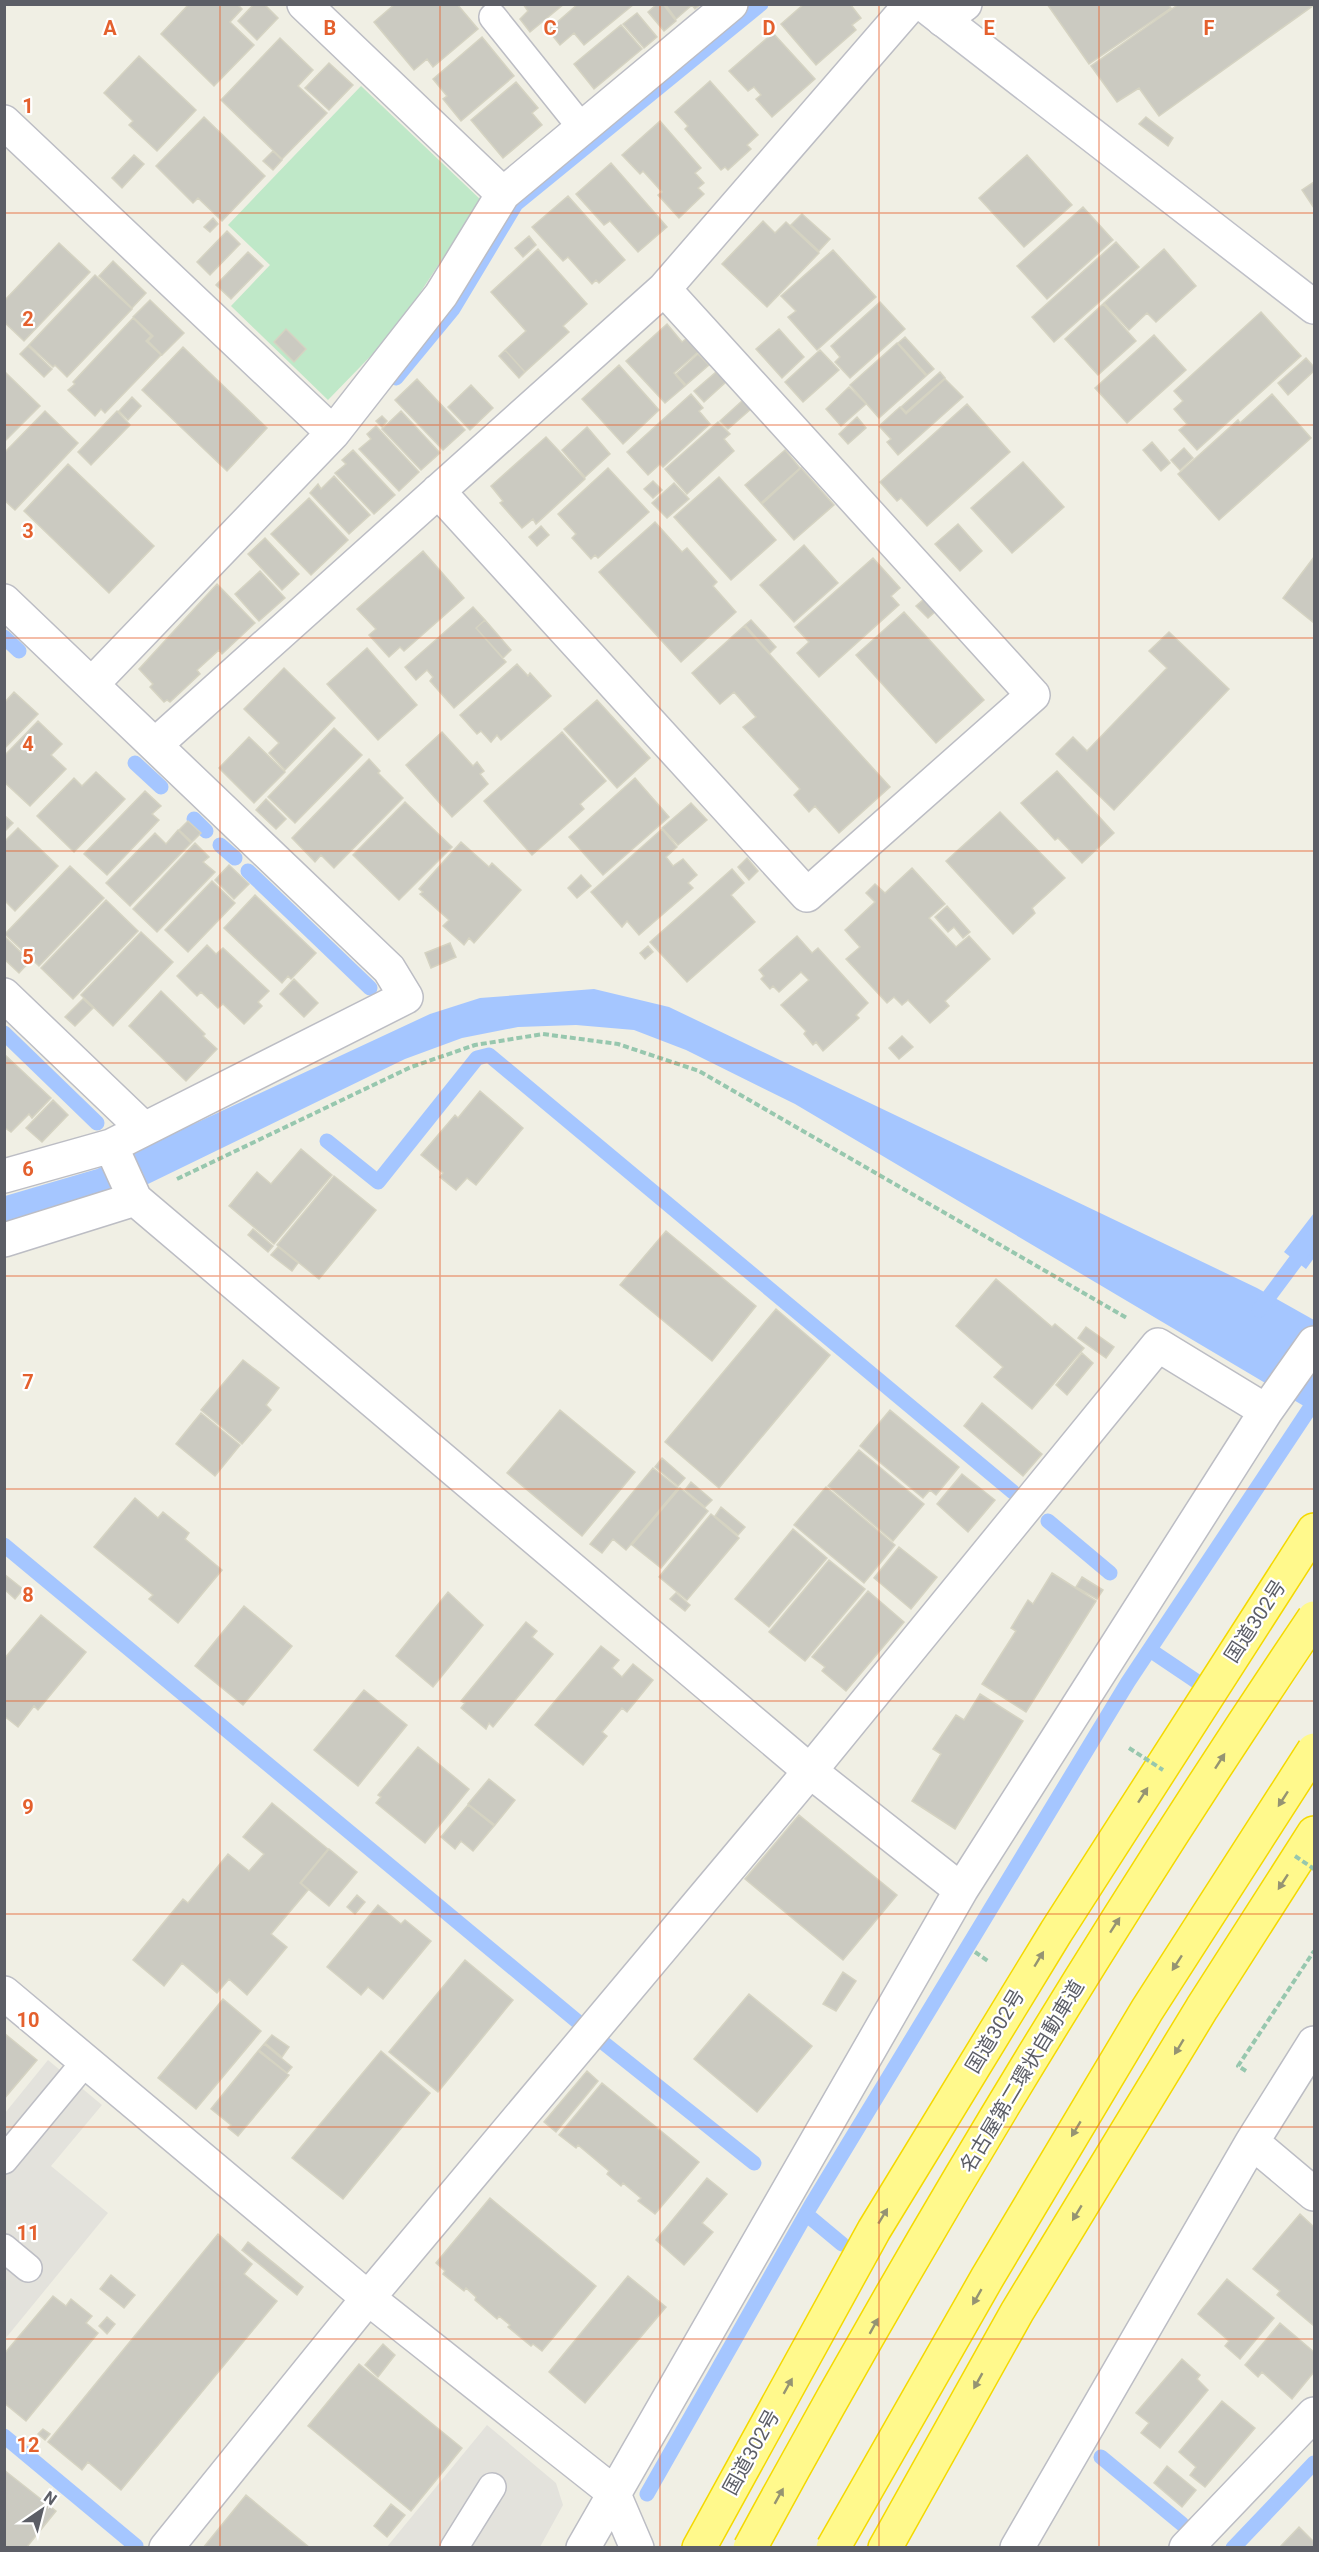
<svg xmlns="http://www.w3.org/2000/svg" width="1319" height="2552" font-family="Roboto,'Noto Sans JP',sans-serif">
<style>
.industrial{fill:#e3e2dc}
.green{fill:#bfe8c8}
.water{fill:#a5c6ff}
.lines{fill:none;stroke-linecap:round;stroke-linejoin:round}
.stream{stroke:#a5c6ff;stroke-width:15}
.building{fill:#cbcac1;stroke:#d5d3c2;stroke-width:1.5}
.lane-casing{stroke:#bcbdc4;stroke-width:30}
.street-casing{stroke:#bcbdc4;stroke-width:36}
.secondary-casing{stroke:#bfc0c8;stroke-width:36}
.highway-casing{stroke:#f4d900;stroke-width:36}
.path{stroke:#97c7ae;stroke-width:4;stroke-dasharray:6 3;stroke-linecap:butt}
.lane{stroke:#fff;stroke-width:27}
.street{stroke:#fff;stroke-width:33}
.secondary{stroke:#fff;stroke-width:33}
.highway{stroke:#fff98c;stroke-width:33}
.highway-bridge-casing{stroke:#f4d900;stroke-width:36;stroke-linecap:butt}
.path-bridge{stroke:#97c7ae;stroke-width:4;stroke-dasharray:6 3;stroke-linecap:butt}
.highway-bridge{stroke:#fff98c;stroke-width:33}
.oneway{fill:#959473}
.grid{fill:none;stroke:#e4602d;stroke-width:1.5;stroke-opacity:0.55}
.labels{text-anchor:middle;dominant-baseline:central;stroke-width:4.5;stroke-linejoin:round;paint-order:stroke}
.street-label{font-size:20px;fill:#5c5e66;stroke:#fff}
.grid-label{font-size:20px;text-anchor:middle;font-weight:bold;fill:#e4602d;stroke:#fff;stroke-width:4.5;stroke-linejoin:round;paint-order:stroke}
</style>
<rect width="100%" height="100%" fill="#f0efe4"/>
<path class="industrial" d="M48 2060 102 2105 51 2166 108 2213 5 2339V2113Z
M487 2425 556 2483 563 2505 540 2547 386 2548Z"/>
<path class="green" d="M361 86 481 200 395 331 328 400 231 306 270 265 228 225Z"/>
<path class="water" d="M594 989 669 1007 1257 1288 1314 1320V1412L795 1104 686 1050 634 1030 576 1025 518 1027 462 1038 405 1059 148 1184 5 1229V1196L97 1169 430 1014 480 998Z
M1314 1213V1258L1306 1269 1284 1252Z"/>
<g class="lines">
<path class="stream" d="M396 378 453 309 516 204 761 4
M4 637 19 651
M135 763 161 787
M194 819 206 831
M220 845 235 858
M248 871 370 988
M4 1033 97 1123
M327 1141 378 1182 477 1058 489 1055 1013 1492
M1259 1310 1314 1236
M1048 1521 1110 1573
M4 1545 578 2022
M1150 1650 1199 1683
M605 2044 754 2163
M806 2214 842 2244
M4 2436 136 2546
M1101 2457 1182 2524
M647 2494 810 2207 1128 1682 1314 1402
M1233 2548 1314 2463"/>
</g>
<path class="building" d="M189 4H237L242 9 230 22 254 45 214 86 161 34Z
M254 4H264L278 18 257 40 238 21Z
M395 4H457L478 29 433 67 427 59 414 70 374 22Z
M523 4H564L530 32 520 19 528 11Z
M578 4H633V5L584 45 574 33 560 45 548 30Z
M657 4H663L676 21 664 31 648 12Z
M665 4H701L695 9 692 5 676 19Z
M804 4H850L861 18 852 25 856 30 816 65 781 24Z
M1047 4H1168L1171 8 1089 64Z
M1179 4H1314V5L1159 116 1139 88 1117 102 1091 66Z
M637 13 657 37 644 48 623 24Z
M621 25 642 49 594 89 574 64Z
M773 33 815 79 772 117 756 99 761 95 754 87 748 91 729 71Z
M482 37 514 76 461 121 443 99 447 96 433 79Z
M280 38 313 70 298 86 327 113 282 159 221 100Z
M139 56 196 110 157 151 129 125 133 121 104 93Z
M329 63 353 85 329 110 305 88Z
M710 81 758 135 747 145 751 149 728 170 725 167 721 170 685 129 688 126 675 112Z
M516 82 538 108 532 113 542 125 503 158 471 120Z
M204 117 265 176 222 221 198 198 193 203 156 166Z
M1146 117 1173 138 1168 146 1139 124Z
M660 121 701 168 695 173 704 183 698 188 704 194 679 218 658 195 662 192 643 171 640 174 622 155Z
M273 151 282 160 273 170 263 161Z
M134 155 144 164 122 188 112 178Z
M1027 155 1072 205 1024 247 979 198Z
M611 163 667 227 638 252 610 221 604 225 576 194Z
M1314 182V208L1302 190Z
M568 196 625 260 599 283 596 280 592 284 568 257 563 261 532 227Z
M1083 207 1113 240 1047 299 1017 266Z
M802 214 830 239 819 251 791 225Z
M213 218 218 224 210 232 204 227Z
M763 221 775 233 786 222 819 253 767 307 722 264Z
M227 231 240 244 210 275 197 262Z
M529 236 536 245 523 257 515 248Z
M1116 242 1139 267 1054 342 1032 317Z
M59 243 90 272 24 341 4 322V301Z
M538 249 587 304 563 326 569 332 525 372 505 350 526 331 491 292Z
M1164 249 1196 286 1156 322 1147 313 1129 330 1104 303Z
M833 250 876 297 817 350 788 317 796 311 781 296Z
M248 252 263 266 231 299 216 285Z
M113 261 146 293 132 308 99 276Z
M95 275 132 309 67 377 55 365 53 367 29 345Z
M150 300 184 333 162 355 148 341 153 336 133 317Z
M880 302 905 329 850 378 835 362 840 357 831 346Z
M1103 304 1136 341 1098 375 1065 339Z
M1261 312 1301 356 1197 450 1179 430 1187 424 1174 409 1183 401 1174 391Z
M133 318 151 336 146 341 161 355 105 413 101 409 95 416 68 390 75 384 73 382Z
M667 324 682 342 686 339 698 352 674 373 685 386 665 403 626 361Z
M286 329 306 349 294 362 274 342Z
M779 329 804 357 782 378 756 349Z
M1154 335 1186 370 1127 423 1095 388Z
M905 337 934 369 927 375 898 343Z
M897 343 926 376 879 418 850 385Z
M28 346 52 369 44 377 20 354Z
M183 347 267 428 227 471 142 390Z
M505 350 525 372 519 378 499 356Z
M820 350 839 370 803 402 785 382Z
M698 354 709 365 686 385 676 374Z
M1306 358 1314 367V371L1288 395 1278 383Z
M619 365 659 410 623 444 582 399Z
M716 372 726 382 704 402 694 391Z
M940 372 945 378 906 412 901 407Z
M6 373 40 406 4 442V374Z
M417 379 465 430 443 450 395 400Z
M945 379 963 397 898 455 887 442 891 439 879 426 900 407 906 414Z
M471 385 493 408 470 430 448 407Z
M849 387 866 404 841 426 826 409Z
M691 394 703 408 699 411 710 424 663 467 660 464 648 475 627 452Z
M1272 394 1311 438 1219 520 1178 474 1238 420 1240 423Z
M132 397 141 406 128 420 119 411Z
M743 400 751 409 728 429 720 421Z
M967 404 1010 452 927 526 901 498 897 501 880 482Z
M45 411 78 443 15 510 4 500V453Z
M117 411 130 425 91 465 78 452Z
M401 411 440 453 421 470 382 429Z
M382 416 387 421 382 427 376 421Z
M857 417 866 428 848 444 839 434Z
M718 422 730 434 724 439 734 451 687 494 665 469Z
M376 426 419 472 399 491 359 449 371 439 367 434Z
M587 427 610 454 585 477 562 450Z
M546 437 585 479 536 524 533 519 522 528 500 503 503 501 491 486Z
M1152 442 1170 463 1161 471 1143 450Z
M1184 448 1193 458 1180 470 1171 460Z
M353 450 395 495 374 514 335 473 346 464 342 460Z
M785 450 800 468 761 503 745 485Z
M1023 462 1064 507 1012 553 971 508Z
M68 464 154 546 109 593 24 511Z
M608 468 649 512 598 558 595 555 591 559 572 538 576 534 558 514Z
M801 468 834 505 794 540 762 504Z
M334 476 370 515 349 534 310 493 318 484 321 489Z
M719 477 776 540 731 580 674 517Z
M653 481 662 490 653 498 644 489Z
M674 483 689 499 667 518 652 503Z
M309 498 348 540 311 575 271 534Z
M655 522 682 552 687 548 717 582 713 586 736 612 681 662 599 572Z
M958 524 982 551 960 571 935 544Z
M541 526 549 535 537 546 529 537Z
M265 538 299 574 282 590 248 554Z
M804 545 838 583 794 622 760 585Z
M423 551 464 598 404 651 400 647 389 657 369 635 376 629 357 609Z
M1314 557V623L1283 598Z
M873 558 900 588 891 596 899 605 819 677 797 653 809 642 795 627Z
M260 571 285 598 259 621 235 594Z
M217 584 255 623 222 654 219 650 197 670 200 674 170 702 167 700 164 702 150 687 153 684 139 669Z
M924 599 936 611 928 618 916 606Z
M473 607 485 620 476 628 506 662 454 708 430 681 433 677 427 670 416 680 405 667Z
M904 612 984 700 936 743 856 655Z
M485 620 511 650 503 658 476 628Z
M751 620 776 647 770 653 745 625Z
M744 626 890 787 839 833 815 806 809 812 794 795 800 789 743 727 756 717 734 692 720 704 692 673Z
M1169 632 1229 689 1114 810 1056 754 1073 737 1087 751 1167 668 1149 651Z
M367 648 417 705 378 740 327 684Z
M517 664 528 676 530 673 551 696 501 740 497 735 491 742 481 731 477 734 460 715Z
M284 668 335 718 285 770 269 753 279 743 244 709Z
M14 692 38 714 4 749V703Z
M597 700 650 758 617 788 564 729Z
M38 721 62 744 51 755 66 769 30 806 4 782V756Z
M334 728 362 755 295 823 268 797Z
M442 732 473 766 477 762 484 771 480 774 488 784 452 817 406 765Z
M562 732 606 781 580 804 584 809 532 855 484 801Z
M249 737 285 772 254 803 219 768Z
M369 759 380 771 378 773 403 798 334 868 321 855 315 862 292 838Z
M1057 771 1114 833 1082 863 1058 838 1055 840 1021 803Z
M96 772 125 799 74 852 37 816 74 778 82 786Z
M635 778 669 817 603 875 569 837Z
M145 791 161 806 152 814 159 820 107 875 84 854Z
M266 799 286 819 276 829 256 810Z
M405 802 452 847 399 900 353 855Z
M691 803 707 820 678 845 662 828Z
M1000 812 1065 878 1032 908 1035 913 1013 934 946 861Z
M4 815 13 823 4 832Z
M188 821 201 833 192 842 179 830Z
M18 828 58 866 15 911 4 900V842Z
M662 829 677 847 666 857 673 866 683 859 697 875 688 883 693 888 639 935 627 921 622 927 591 892Z
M178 830 191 843 130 906 106 883 155 833 166 844Z
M461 842 489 867 492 863 521 890 474 943 469 938 464 945 443 926 449 920 420 894 423 892 419 889Z
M195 843 209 857 203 862 215 872 157 932 133 909Z
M747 858 758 871 749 880 738 867Z
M229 865 249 884 234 899 215 880Z
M70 866 104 898 39 966 5 934Z
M912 868 945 904 929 918 956 947 969 936 990 959 945 1001 949 1006 930 1023 908 1000 902 1005 894 997 887 1003 846 959 860 947 845 930 875 902 866 893 875 884 885 893Z
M732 869 744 883 731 895 755 922 687 982 650 942Z
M581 875 591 886 577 898 568 888Z
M212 881 235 903 188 952 165 930Z
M255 895 316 953 291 979 288 976 282 983 224 928Z
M106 900 138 931 73 999 41 968Z
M947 906 970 932 963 938 954 927 948 932 935 917Z
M141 932 173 962 113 1026 81 995Z
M4 936 30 961 19 973 4 959Z
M797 936 812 953 818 948 868 1003 856 1015 859 1018 823 1051 816 1042 813 1045 804 1034 806 1031 781 1005 809 980 801 972 779 992 773 986 770 989 761 979 764 976 759 970Z
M450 943 456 957 431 968 425 953Z
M207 945 216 954 223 948 269 991 258 1002 262 1006 244 1024 223 1004 218 1008 201 992 197 996 177 976Z
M648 946 653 952 645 959 640 953Z
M294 979 318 1003 304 1017 280 994Z
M161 991 205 1034 203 1036 217 1049 186 1081 129 1026Z
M83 999 93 1008 75 1026 65 1017Z
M902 1036 913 1047 899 1059 889 1048Z
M4 1054 51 1098 32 1118 29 1114 11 1132 4 1127Z
M480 1091 523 1128 476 1185 467 1178 456 1190 440 1177 443 1173 421 1155 455 1115 458 1118Z
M53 1100 68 1115 42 1142 26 1128Z
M301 1149 332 1175 274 1244 229 1206 257 1172 271 1184Z
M334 1176 376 1210 319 1279 277 1245Z
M253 1229 273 1246 268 1252 248 1235Z
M666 1231 756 1306 712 1361 620 1285Z
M278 1247 298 1263 292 1271 271 1255Z
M996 1279 1052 1327 1055 1324 1084 1348 1032 1409 994 1377 1003 1367 956 1326Z
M776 1309 830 1355 719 1488 665 1442Z
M1086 1327 1114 1347 1106 1358 1078 1338Z
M1082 1353 1093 1363 1067 1395 1056 1385Z
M243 1360 279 1388 266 1405 271 1410 242 1444 201 1410Z
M982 1403 1042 1454 1023 1476 964 1426Z
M560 1410 635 1472 582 1536 507 1473Z
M890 1410 959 1467 936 1495 930 1490 923 1498 860 1446Z
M201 1413 240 1445 215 1476 176 1444Z
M859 1450 924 1504 893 1541 828 1486Z
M662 1458 685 1478 678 1486 655 1467Z
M653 1468 678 1488 626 1550 613 1539 602 1553 590 1544Z
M962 1474 995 1500 968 1532 937 1504Z
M691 1482 712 1500 705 1507 685 1490Z
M826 1487 895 1545 864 1583 794 1525Z
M680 1488 708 1511 661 1568 632 1545Z
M135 1498 158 1518 163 1512 189 1533 185 1539 222 1570 178 1623 149 1599 153 1595 94 1547Z
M721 1507 745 1527 738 1535 715 1516Z
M711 1514 739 1538 687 1600 659 1577Z
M793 1529 827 1558 769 1627 735 1599Z
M899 1547 937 1577 911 1609 874 1578Z
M829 1560 865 1589 805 1661 769 1632Z
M1052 1573 1096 1601 1026 1712 982 1684 1016 1631 1011 1628 1028 1600 1033 1604Z
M4 1574 23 1589 15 1599 4 1589Z
M1082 1577 1103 1590 1097 1599 1076 1587Z
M868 1591 904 1622 846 1691 822 1671 825 1667 812 1657Z
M448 1592 483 1625 433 1687 396 1656Z
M676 1593 690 1605 685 1611 670 1599Z
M244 1606 292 1646 243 1705 195 1666Z
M41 1615 86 1652 38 1710 34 1706 18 1727 4 1716V1659Z
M526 1622 537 1631 532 1637 553 1654 493 1727 489 1723 486 1729 461 1708 465 1703 461 1701Z
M601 1646 619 1660 612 1668 622 1677 633 1664 653 1680 627 1712 622 1708 602 1732 607 1736 583 1765 535 1725Z
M364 1690 407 1725 358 1786 314 1750Z
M980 1694 1023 1721 955 1829 912 1801 941 1754 933 1749 956 1715 964 1720Z
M418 1747 469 1789 425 1843 376 1803 381 1797 378 1795Z
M489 1779 515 1800 495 1825 468 1804Z
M272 1803 328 1849 300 1883 308 1890 271 1934 287 1947 247 1995 229 1979 217 1993 182 1963 164 1986 133 1960 183 1899 188 1903 228 1854 249 1871 264 1854 243 1837Z
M468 1805 494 1826 473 1851 461 1841 455 1849 441 1837Z
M799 1815 897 1895 843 1960 745 1879Z
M329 1849 357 1872 329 1906 301 1883Z
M357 1895 365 1902 355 1914 347 1907Z
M378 1905 401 1924 405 1920 431 1941 383 1999 368 1987 361 1995 327 1967Z
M465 1960 513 2000 438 2092 389 2052Z
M843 1972 856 1981 836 2011 823 2004Z
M749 1994 812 2046 757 2112 694 2059Z
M223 1999 261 2031 196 2109 158 2078Z
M4 2033 37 2060 4 2099Z
M272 2035 289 2047 282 2057 265 2043Z
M264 2044 292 2067 287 2073 259 2050Z
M258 2051 289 2075 238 2136 228 2128 231 2125 211 2109Z
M381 2051 430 2093 343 2199 292 2158Z
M587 2071 598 2081 556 2132 544 2122Z
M602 2083 699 2162 655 2214 638 2201 641 2198 623 2183 621 2186 607 2174 609 2171 578 2145 576 2148 559 2135Z
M707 2178 727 2194 702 2223 713 2232 684 2265 656 2240Z
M490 2198 596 2286 542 2351 533 2344 531 2346 508 2327 510 2325 499 2316 497 2319 475 2300 476 2297 466 2288 464 2291 443 2274 445 2271 436 2263Z
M1300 2214 1314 2227V2326L1277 2295 1280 2291 1253 2269Z
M218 2234 252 2264 244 2274 277 2301 121 2490 88 2462 82 2470 48 2442Z
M248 2242 303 2287 297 2295 242 2250Z
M111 2275 135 2295 124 2308 100 2289Z
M628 2276 666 2307 585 2403 549 2372Z
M1227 2279 1274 2318 1240 2359 1225 2346 1229 2341 1198 2314Z
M53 2296 66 2306 71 2299 92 2316 86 2323 98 2333 26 2421 4 2403V2354Z
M107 2317 115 2324 107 2334 99 2326Z
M1280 2323 1314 2352V2372L1292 2399 1262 2372 1258 2377 1245 2365Z
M383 2344 395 2355 378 2377 365 2365Z
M1182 2359 1200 2375 1197 2379 1208 2390 1160 2448 1141 2433 1149 2423 1136 2413Z
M359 2364 462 2448 411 2511 308 2426Z
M1222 2401 1255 2428 1205 2487 1190 2475 1196 2467 1179 2452Z
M43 2429 50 2434 45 2440 38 2434Z
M1167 2466 1196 2490 1182 2507 1154 2483Z
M4 2470 56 2511 26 2548H4Z
M246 2495 310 2548H203Z
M391 2504 405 2515 387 2537 374 2526Z
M1299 2527 1314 2542V2548H1279Z"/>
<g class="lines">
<g class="lane-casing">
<path id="lane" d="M493 17 582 128
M4 2160 86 2061
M4 2248 28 2268
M454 2548 492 2487"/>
</g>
<g class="street-casing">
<path id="street" d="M304 4 503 194
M943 20 965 4
M4 122 333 433
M438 491 807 895 1033 695 664 289
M4 601 389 969 406 997 111 1146 4 1176
M92 684 333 433 441 295 503 194 731 4
M155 745 664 289 911 4
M4 995 144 1129
M111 1146 135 1199 810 1771 961 1890
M4 1240 135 1199
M4 1993 368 2298 613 2492 637 2548
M1252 2142 1314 2194
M166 2548 368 2298 810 1771 1158 1345 1266 1411
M583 2548 961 1890 1266 1411 1314 1343
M1017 2548 1252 2142 1314 2043
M1186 2548 1314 2414"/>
</g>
<g class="secondary-casing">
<path id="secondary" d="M923 4 1314 307"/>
</g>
<g class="highway-casing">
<path id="highway" d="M699 2548 874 2230 1056 1932 1314 1530
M885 2548 1017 2312 1202 2008 1314 1833"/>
</g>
<path class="path" d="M177 1179 411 1067 475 1045 543 1034 618 1044 699 1071 1127 1318
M975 1952 988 1961
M1246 2071 1238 2066 1314 1951"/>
<use href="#lane" class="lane"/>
<use href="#street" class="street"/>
<use href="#secondary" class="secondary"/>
<use href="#highway" class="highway"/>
<g class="highway-bridge-casing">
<path id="highway-bridge" d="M750 2548C923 2229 1112 1918 1314 1618
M833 2548 987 2278 1147 2010 1314 1750"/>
</g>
<path class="path-bridge" d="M1129 1748 1163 1770
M1295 1856 1314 1869"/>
<use href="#highway-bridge" class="highway-bridge"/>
</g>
<defs><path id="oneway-solid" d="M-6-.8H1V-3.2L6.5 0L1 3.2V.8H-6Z" transform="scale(1.5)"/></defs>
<g class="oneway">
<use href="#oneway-solid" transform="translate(1220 1761) rotate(-57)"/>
<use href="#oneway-solid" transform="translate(1143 1795) rotate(-57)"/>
<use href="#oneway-solid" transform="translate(1283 1799) rotate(123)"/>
<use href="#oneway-solid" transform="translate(1283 1882) rotate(123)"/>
<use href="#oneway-solid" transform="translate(1115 1925) rotate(-57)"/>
<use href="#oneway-solid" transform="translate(1039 1959) rotate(-59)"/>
<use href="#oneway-solid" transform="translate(1177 1963) rotate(123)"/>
<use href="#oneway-solid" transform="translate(1179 2047) rotate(121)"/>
<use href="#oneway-solid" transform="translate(1076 2129) rotate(121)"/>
<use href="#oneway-solid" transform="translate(1077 2213) rotate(121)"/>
<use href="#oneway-solid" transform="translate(883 2216) rotate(-59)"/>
<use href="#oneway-solid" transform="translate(977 2297) rotate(120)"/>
<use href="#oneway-solid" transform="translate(874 2326) rotate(-61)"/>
<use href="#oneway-solid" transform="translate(978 2381) rotate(119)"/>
<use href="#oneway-solid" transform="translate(788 2386) rotate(-61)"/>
<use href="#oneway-solid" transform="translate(779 2496) rotate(-61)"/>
</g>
<path class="grid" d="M220 4V2548M440 4V2548M660 4V2548M879 4V2548M1099 4V2548M4 213H1314M4 425H1314M4 638H1314M4 851H1314M4 1063H1314M4 1276H1314M4 1489H1314M4 1701H1314M4 1914H1314M4 2127H1314M4 2339H1314"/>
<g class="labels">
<g class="street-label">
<text transform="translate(1255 1621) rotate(-57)">国道302号</text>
<text transform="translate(995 2031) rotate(-59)">国道302号</text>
<text transform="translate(1022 2076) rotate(-59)">名古屋第二環状自動車道</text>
<text transform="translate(751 2452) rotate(-61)">国道302号</text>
</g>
</g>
<g class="grid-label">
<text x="110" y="35">A</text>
<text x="330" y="35">B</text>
<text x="550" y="35">C</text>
<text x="769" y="35">D</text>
<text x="989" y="35">E</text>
<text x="1209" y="35">F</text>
<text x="28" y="113">1</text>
<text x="28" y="326">2</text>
<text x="28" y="538">3</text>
<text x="28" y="751">4</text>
<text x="28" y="964">5</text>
<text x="28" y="1176">6</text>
<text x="28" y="1389">7</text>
<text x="28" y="1602">8</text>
<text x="28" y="1814">9</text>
<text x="28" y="2027">10</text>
<text x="28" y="2240">11</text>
<text x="28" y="2452">12</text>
</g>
<rect width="1319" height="2552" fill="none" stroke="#5c5e66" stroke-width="12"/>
<g transform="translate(42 2510) rotate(35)" stroke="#ffffff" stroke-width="4.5" paint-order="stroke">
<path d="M0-4.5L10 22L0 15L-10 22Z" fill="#5c5e66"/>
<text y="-9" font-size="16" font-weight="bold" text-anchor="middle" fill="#5c5e66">N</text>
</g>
</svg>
